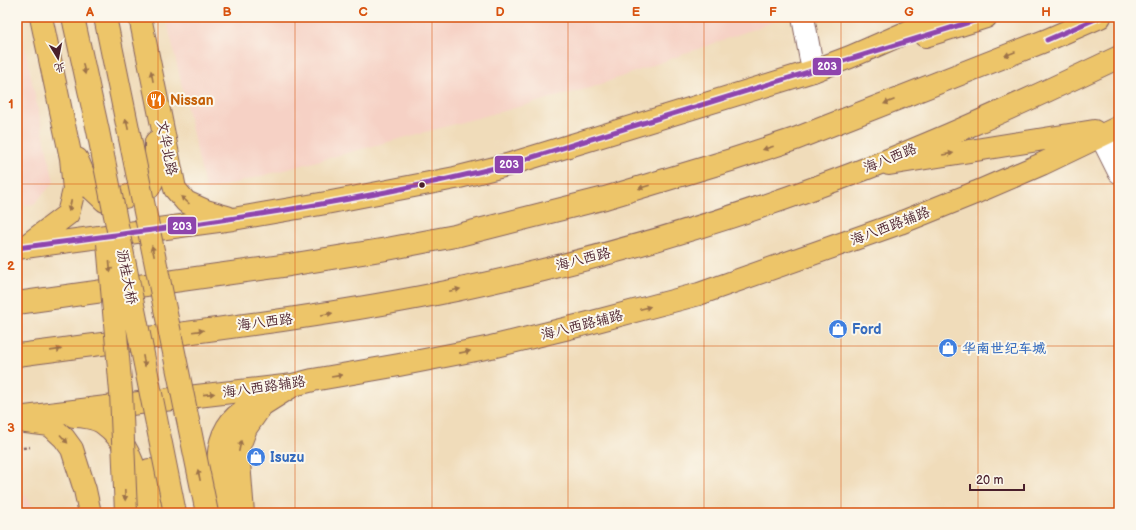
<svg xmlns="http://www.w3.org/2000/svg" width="1136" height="530" font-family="'Balsamiq Sans','LXGW WenKai TC',sans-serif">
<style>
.built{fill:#f6d1c5}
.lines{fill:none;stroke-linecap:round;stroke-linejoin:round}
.minor-casing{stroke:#84615d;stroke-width:24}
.major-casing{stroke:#84615d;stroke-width:24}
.highway-casing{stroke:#84615d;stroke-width:24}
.path{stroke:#84615d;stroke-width:2.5;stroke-dasharray:3 3;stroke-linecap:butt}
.minor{stroke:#fff;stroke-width:22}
.major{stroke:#edc569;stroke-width:22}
.highway{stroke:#edc569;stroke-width:22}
.major-bridge-casing{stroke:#84615d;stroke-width:24;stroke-linecap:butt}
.major-bridge{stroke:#edc569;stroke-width:22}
.bus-1-casing{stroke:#fbf7ec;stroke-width:8}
.bus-1{stroke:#8e44ad;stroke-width:5}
.oneway{fill:#9c724a}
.grid{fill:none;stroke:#d8530f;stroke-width:1;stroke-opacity:0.55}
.bus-dot{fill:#4a1f2b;stroke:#fbf7ec;stroke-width:1.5}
.labels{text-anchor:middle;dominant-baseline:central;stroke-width:4;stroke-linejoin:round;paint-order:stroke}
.food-label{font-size:14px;font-weight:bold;fill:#c56008;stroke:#fbf7ec;text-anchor:start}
.street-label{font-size:14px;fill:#4a1f2b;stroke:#fbf7ec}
.shop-label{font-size:14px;font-weight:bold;fill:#366cbe;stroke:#fbf7ec;text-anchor:start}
.line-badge{stroke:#fbf7ec;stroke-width:1.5}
.badge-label{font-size:11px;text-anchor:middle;font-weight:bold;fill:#fff}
.neatline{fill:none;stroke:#d8530f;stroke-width:1.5}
.grid-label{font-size:13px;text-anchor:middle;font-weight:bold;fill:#d8530f}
</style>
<rect width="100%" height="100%" fill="#fbf7ec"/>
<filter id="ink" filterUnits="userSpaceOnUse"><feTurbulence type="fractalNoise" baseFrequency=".025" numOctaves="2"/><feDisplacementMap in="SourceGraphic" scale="8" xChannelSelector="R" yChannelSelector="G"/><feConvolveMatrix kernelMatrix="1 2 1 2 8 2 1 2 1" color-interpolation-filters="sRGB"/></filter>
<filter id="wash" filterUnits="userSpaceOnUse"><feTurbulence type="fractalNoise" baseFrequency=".012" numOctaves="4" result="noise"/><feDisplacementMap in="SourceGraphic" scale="16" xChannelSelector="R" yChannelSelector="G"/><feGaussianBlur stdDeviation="0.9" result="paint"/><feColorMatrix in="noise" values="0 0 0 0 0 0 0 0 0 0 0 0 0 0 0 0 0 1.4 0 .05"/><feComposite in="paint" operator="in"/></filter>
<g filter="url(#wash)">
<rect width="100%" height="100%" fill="#f0dcba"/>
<path class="built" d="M17 17H18L54 182 34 204 17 207Z
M166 17H787L593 87 206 191Z
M24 494 38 513H17V495Z"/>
</g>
<g filter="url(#ink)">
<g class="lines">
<g class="minor-casing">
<path id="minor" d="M803 17 813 71
M1101 136 1119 172"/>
</g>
<g class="major-casing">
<path id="major" d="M140 17 175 189 186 202 206 211 227 217
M925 36 986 17
M77 159 88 185 105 201C122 199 134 195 149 188L156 173V142
M889 164 1094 131
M27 245 68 214 74 190 71 158 41 17
M17 248 233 219 326 203 455 178 507 165 813 71 850 57 942 17
M74 416C82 416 96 418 103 423 132 443 139 482 147 513
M17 418 188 397 293 385 313 380 399 365 491 347 589 323 699 294 900 223 977 192 1042 164 1119 127
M26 422 50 425 64 438 72 449 85 490 90 513
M149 470 165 513
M225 513C216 471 208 423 257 404
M243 513 238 449 246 428 262 405 289 388"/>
</g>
<g class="highway-casing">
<path id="highway" d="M17 303 289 265 387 249 455 236 605 198 731 160 795 139 1047 40 1100 17
M17 355C164 335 311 320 456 290 578 264 700 230 817 187 920 150 1020 104 1119 57"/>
</g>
<path class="path" d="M17 449 30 447"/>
<use href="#minor" class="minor"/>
<use href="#major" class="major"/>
<use href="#highway" class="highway"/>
<g class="major-bridge-casing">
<path id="major-bridge" d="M73 17 98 131 175 513
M105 17 207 513
M108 243 121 392 126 513"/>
</g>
<use href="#major-bridge" class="major-bridge"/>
<g class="bus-1-casing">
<path id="bus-1" d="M1047 40 1100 17
M17 248C140 232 264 216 386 192 426 184 467 175 507 165L986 17"/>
</g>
<use href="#bus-1" class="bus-1"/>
</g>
<defs><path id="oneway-solid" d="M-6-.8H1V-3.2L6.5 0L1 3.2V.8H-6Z"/></defs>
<g class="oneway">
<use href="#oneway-solid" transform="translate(1010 54) rotate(159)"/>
<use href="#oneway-solid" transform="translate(84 69) rotate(78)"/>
<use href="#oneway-solid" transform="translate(152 76) rotate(-101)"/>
<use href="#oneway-solid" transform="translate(889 102) rotate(159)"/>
<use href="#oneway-solid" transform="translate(127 124) rotate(-102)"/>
<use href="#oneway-solid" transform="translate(768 148) rotate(162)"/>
<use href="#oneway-solid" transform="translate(948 154) rotate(-9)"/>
<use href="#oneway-solid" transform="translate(644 187) rotate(163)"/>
<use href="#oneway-solid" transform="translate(185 200) rotate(-138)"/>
<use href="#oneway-solid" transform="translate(70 206) rotate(103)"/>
<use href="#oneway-solid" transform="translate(153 251) rotate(-102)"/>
<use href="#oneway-solid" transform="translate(110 267) rotate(85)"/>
<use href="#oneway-solid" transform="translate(455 290) rotate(-12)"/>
<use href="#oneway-solid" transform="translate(645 308) rotate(-15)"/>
<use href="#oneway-solid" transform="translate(327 314) rotate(-9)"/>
<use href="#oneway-solid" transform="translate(198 331) rotate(-7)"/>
<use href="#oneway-solid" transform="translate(56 350) rotate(-8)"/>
<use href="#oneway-solid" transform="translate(465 352) rotate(-11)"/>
<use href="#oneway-solid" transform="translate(144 361) rotate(79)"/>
<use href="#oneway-solid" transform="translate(337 376) rotate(-9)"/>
<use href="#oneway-solid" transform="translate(209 394) rotate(-6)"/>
<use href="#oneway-solid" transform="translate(64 439) rotate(48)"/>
<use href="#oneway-solid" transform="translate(240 446) rotate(-78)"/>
<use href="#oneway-solid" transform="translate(199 475) rotate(-102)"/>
<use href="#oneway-solid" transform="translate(125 495) rotate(88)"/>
</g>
</g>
<path class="grid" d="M158 17V513M295 17V513M432 17V513M568 17V513M704 17V513M841 17V513M978 17V513M17 184H1119M17 346H1119"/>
<defs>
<g id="restaurant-disc" transform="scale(1)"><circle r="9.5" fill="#e8710a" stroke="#fbf7ec"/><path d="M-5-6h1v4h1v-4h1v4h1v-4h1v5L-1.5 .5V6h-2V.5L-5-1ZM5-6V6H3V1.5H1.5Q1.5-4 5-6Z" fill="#fff"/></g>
<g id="shop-disc" transform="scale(1)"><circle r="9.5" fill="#3f7fe0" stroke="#fbf7ec"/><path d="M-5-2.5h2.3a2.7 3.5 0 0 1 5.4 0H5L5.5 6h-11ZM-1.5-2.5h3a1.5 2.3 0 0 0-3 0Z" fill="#fff"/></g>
</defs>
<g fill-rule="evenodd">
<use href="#restaurant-disc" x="156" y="100"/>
<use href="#shop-disc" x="838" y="329"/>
<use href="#shop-disc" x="948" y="348"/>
<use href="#shop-disc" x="256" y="457"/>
</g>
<circle class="bus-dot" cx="422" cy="185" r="3.5"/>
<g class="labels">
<g class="food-label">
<text x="170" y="100">Nissan</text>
</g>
<g class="street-label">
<text transform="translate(167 148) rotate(79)">文华北路</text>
<text transform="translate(890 158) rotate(-22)">海八西路</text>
<text transform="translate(890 226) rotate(-21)">海八西路辅路</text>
<text transform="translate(583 259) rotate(-14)">海八西路</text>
<text transform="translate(127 277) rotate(79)">沥桂大桥</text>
<text transform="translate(265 322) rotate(-7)">海八西路</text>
<text transform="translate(582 325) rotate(-14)">海八西路辅路</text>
<text transform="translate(264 387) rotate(-8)">海八西路辅路</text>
</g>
<g class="shop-label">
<text x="852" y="329">Ford</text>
<text x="962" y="348">华南世纪车城</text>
<text x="270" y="457">Isuzu</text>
</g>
</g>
<g class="line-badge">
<rect x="812" y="57" width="30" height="19" rx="4" fill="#8e44ad"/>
<rect x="494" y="155" width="30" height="19" rx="4" fill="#8e44ad"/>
<rect x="167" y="216" width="30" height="19" rx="4" fill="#8e44ad"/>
</g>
<g class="badge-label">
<text x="827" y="70">203</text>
<text x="509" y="168">203</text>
<text x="182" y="230">203</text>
</g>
<rect width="1136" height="530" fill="none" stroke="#fbf7ec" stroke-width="44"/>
<g transform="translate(58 58) rotate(170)" stroke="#fbf7ec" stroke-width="3" paint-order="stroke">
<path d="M0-3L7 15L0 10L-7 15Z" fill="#4a1f2b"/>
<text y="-6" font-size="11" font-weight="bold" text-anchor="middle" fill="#4a1f2b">北</text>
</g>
<path d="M970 484v6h54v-6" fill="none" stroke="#4a1f2b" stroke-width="2"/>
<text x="976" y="484" font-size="12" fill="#4a1f2b" stroke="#fbf7ec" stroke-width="3" paint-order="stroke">20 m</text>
<rect x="22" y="22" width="1092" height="486" class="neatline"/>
<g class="grid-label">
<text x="90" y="16">A</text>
<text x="227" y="16">B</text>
<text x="363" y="16">C</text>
<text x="500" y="16">D</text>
<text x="636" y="16">E</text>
<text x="773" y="16">F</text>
<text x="909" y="16">G</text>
<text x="1046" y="16">H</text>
<text x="11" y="108">1</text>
<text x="11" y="270">2</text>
<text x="11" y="432">3</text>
</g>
</svg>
